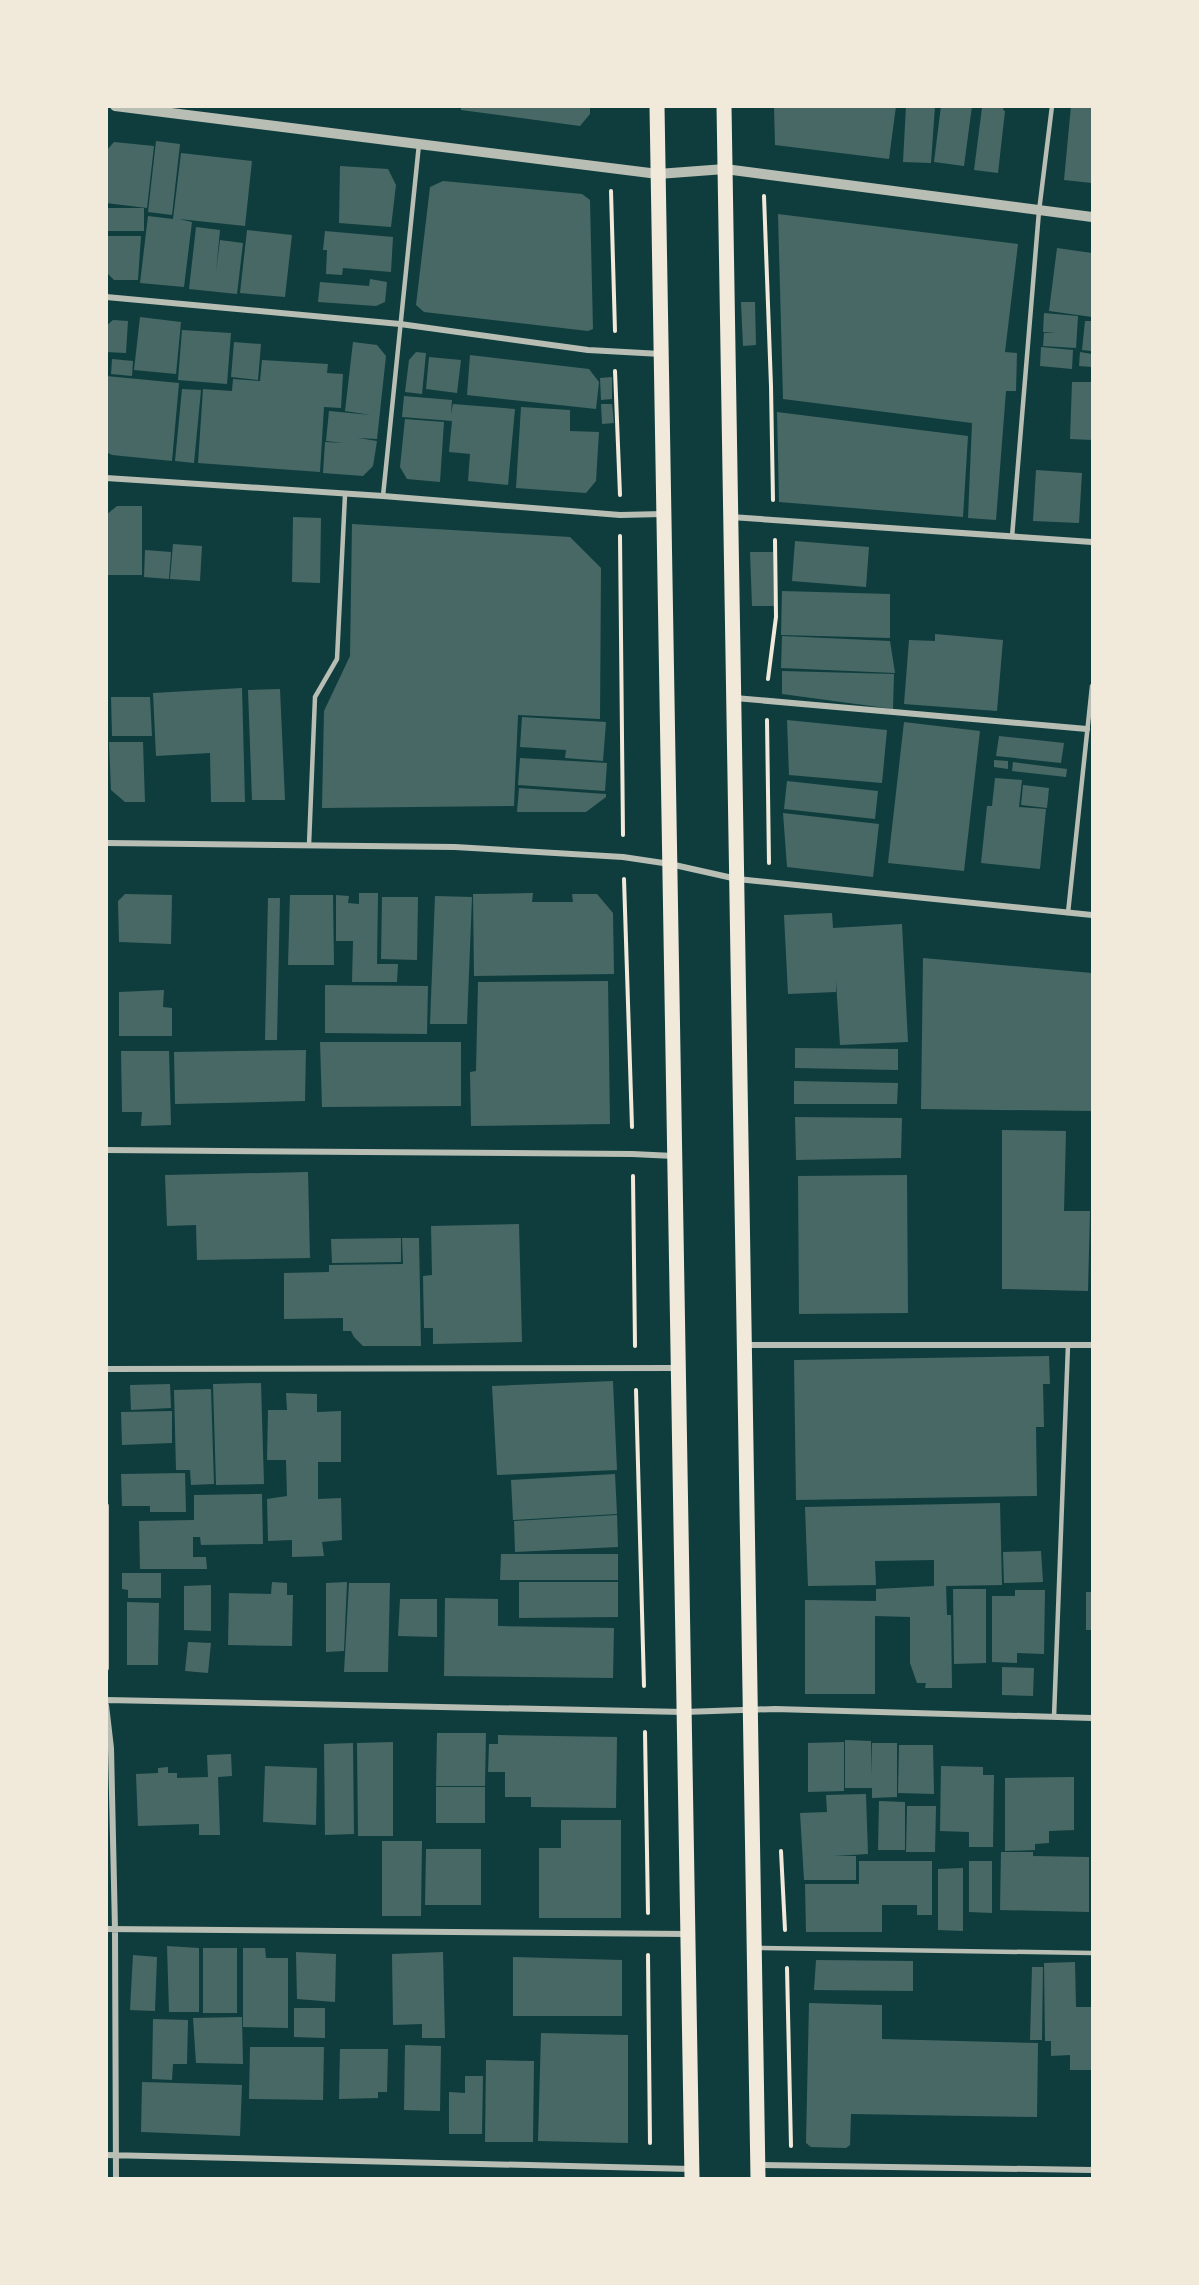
<svg xmlns="http://www.w3.org/2000/svg" width="1199" height="2285" font-family="'Nunito Sans',sans-serif">
<style>
.building{fill:#486865}
.lines{fill:none;stroke-linecap:round;stroke-linejoin:round}
.path{stroke:#f1e9da;stroke-width:4}
.service{stroke:#b8beb3;stroke-width:4.5}
.minor{stroke:#b8beb3;stroke-width:6}
.tertiary{stroke:#b8beb3;stroke-width:10}
.primary{stroke:#f1e9da;stroke-width:15}
</style>
<rect width="100%" height="100%" fill="#0f3d3e"/>
<path class="building" d="M461 106H590V114L580 126 461 110Z
M774 106H896L889 159 775 145Z
M906 106H935L931 163 903 162Z
M941 106H972L964 166 934 162Z
M989 106H1004L1003 110 1005 111 998 173 974 170 982 108H988Z
M1071 106H1092V183L1064 180Z
M156 141 180 144 172 215 148 212Z
M114 142 154 146 147 208 106 203V151Z
M181 153 252 161 245 226 179 219 192 222 184 287 140 283 148 216 173 219Z
M340 166 388 169 396 185 391 227 339 223Z
M443 181 582 194 590 200 593 329 588 331 424 312 416 305 430 187Z
M106 208H144V231H106Z
M778 214 1018 244 1005 352 1017 353 1016 391H1006L996 520 968 518 972 423 783 399Z
M196 227 220 230 216 272 220 240 243 243 237 294 189 289Z
M247 230 292 235 285 297 240 293Z
M325 231 393 237 391 272 343 268 342 275 326 274 327 250H323Z
M106 236H141L138 280H114L106 272Z
M1057 248 1092 253V317L1049 311Z
M370 279 387 282 385 302 376 306 318 302 320 282 369 286Z
M741 302H755L756 345 743 346Z
M1044 313 1078 316 1076 348 1043 346 1044 333H1056L1043 332Z
M140 317 181 322 176 374 134 370Z
M113 320 128 321 126 353 106 352V326Z
M1085 321H1092V351L1082 350Z
M182 330 231 333 227 384 178 380Z
M234 342 261 344 258 380 231 377Z
M353 342 377 345 386 356 377 439 358 438 377 441 373 466 363 476 323 473 325 442 344 443 326 441 329 411 371 415 345 411Z
M1041 347 1073 350 1072 369 1040 366Z
M416 352 426 353 422 394 405 392 409 360Z
M1080 352 1092 354V367L1079 366Z
M470 355 589 369 599 382 596 409 467 395Z
M429 357 461 360 457 393 426 389Z
M112 359 133 361 132 376 111 374Z
M262 360 328 364 327 373 343 374 341 408 324 407 320 472 198 463 203 389 232 391 233 379 260 381Z
M106 376 179 383 172 461 112 455 106 452Z
M612 377V399L601 400 600 378Z
M1072 382H1092V440L1070 439Z
M182 389 201 390 194 463 175 461Z
M404 396 452 400 451 414 453 404 515 409 508 485 468 481 470 454 449 452 452 421 402 417Z
M601 404H612L614 423 602 424Z
M521 407 570 410V431L599 432 596 481 586 493 516 488Z
M777 412 968 436 963 517 779 502Z
M405 419 444 422 440 482 407 479 400 467Z
M1036 470 1082 473 1079 523 1033 521Z
M117 506H142V575H106V515Z
M293 517 321 518 320 583 292 582Z
M352 524 570 537 601 568 600 719 518 715 514 806 322 808 324 711 350 656Z
M795 541 869 547 866 587 792 581Z
M173 544 202 546 200 581 170 579Z
M145 550 171 552 169 579 144 577Z
M750 552H773L774 606H752Z
M782 591 890 594V638L781 635Z
M935 634 1003 640 997 711 904 704 909 640 935 641Z
M782 636 890 641 895 673 781 668Z
M782 671 894 674 893 709 782 694Z
M242 688 245 802H211L210 753 156 756 153 693Z
M280 689 285 800H252L248 690Z
M111 697H150L152 736H112Z
M522 717 606 722 603 761 565 758 566 750 520 747Z
M787 720 887 730 882 783 789 775Z
M904 722 980 731 964 871 888 863Z
M999 736 1064 743 1061 763 996 756Z
M109 742H143L145 802H125L111 790Z
M520 758 607 763 605 791 518 785Z
M994 760 1008 761V769L994 767Z
M1013 762 1067 769 1066 777 1012 771Z
M995 778 1022 780 1019 807 1046 809 1040 869 981 863 987 806H992Z
M787 781 878 791 875 819 784 809Z
M1023 785 1049 788 1047 808 1021 805Z
M519 788 606 794V797L586 812H517Z
M783 813 879 824 873 877 787 867Z
M359 893H378L377 964H398L397 982H352L353 941H336V895L349 896 348 903 359 904Z
M533 893 532 902H573L572 894H597L613 913 614 974 474 976 473 894Z
M125 894 172 895 171 944 119 942 118 901Z
M290 895H333L334 965H288Z
M435 896 472 897 467 1024H430Z
M382 897H418L417 960 381 959Z
M268 898H280L277 1040H265Z
M832 913 833 928 902 924 908 1042 840 1045 836 981V992L788 994 784 915Z
M923 958 1092 973V1111L921 1109Z
M608 981 610 1124 471 1126 470 1072 476 1071 478 982Z
M325 985 428 986 427 1034 325 1033Z
M164 990 163 1007 172 1008V1036H119V992Z
M320 1042H461V1106L322 1107Z
M795 1048 898 1049V1070L795 1068Z
M306 1050 305 1101 175 1104 174 1052Z
M121 1051H169L171 1125 141 1126 142 1112H122Z
M794 1081 898 1083 897 1104H794Z
M795 1117 902 1118 901 1158 796 1160Z
M1002 1130 1066 1131 1064 1211H1090L1088 1291 1002 1289Z
M308 1172 310 1258 197 1260 196 1225 167 1226 165 1175Z
M907 1175 908 1313 799 1314 798 1176Z
M519 1224 522 1342 433 1344V1328H424L423 1276 432 1275 431 1226Z
M401 1238V1262L332 1263 331 1239Z
M402 1238H419L421 1346H363L354 1337 351 1331H343V1318L284 1319V1273L329 1272V1265L403 1264Z
M1049 1356 1050 1384H1043L1044 1427H1036L1037 1496 796 1500 794 1360Z
M613 1381 617 1470 497 1475 492 1386Z
M261 1383 264 1484 216 1485 213 1384Z
M170 1384 171 1408 131 1410 130 1385Z
M211 1389 214 1484 191 1485 190 1470H176L174 1390Z
M286 1393 317 1394V1412L341 1411V1462H318V1499L341 1498 342 1540 322 1542 324 1556 292 1557V1540L268 1541 267 1499 287 1496 286 1460H267L268 1410H287Z
M172 1411V1443L122 1445 121 1412Z
M185 1473 186 1512H150V1506H122L121 1474Z
M615 1474 617 1514 513 1520 511 1480Z
M262 1494 263 1544 201 1545 200 1537H193V1557H206L207 1569H140L139 1521 194 1520V1495Z
M1000 1503 1002 1585 946 1586 947 1615H951L952 1688H925L926 1683H917L910 1663V1617L875 1616V1694H805V1600L876 1601V1589L934 1586V1560L875 1561 876 1585 808 1586 805 1507Z
M617 1515 618 1547 515 1552 514 1521Z
M1041 1551 1043 1582 1004 1583 1003 1552Z
M501 1554H618V1580H500Z
M122 1573H161V1598H128V1590L122 1589Z
M272 1582 287 1583V1595H293L292 1646 228 1645 229 1593 271 1594Z
M347 1582 344 1651 326 1652V1583Z
M519 1582H618V1617L519 1618Z
M349 1583H390L388 1672H344Z
M211 1585V1631L184 1630V1586Z
M953 1589H986V1663L954 1664Z
M1015 1590H1045L1044 1654 1017 1653V1663L992 1662V1596H1015Z
M1086 1592H1092V1630H1086Z
M445 1598 498 1599V1626L614 1628 613 1678 444 1676Z
M400 1599H437V1637L398 1636Z
M127 1602 159 1603 158 1665H127Z
M188 1642 211 1643 208 1673 185 1671Z
M1002 1667 1034 1668 1033 1696 1002 1695Z
M437 1733H486L485 1786H436Z
M498 1735 617 1737 616 1808 531 1807V1797H505V1772H488L489 1744H498Z
M845 1740 871 1741V1776L872 1743H897V1797L872 1798V1788H845Z
M393 1742V1836H358L357 1743Z
M844 1742V1791L808 1792V1743Z
M353 1743 354 1834 325 1835 324 1744Z
M899 1745H933L934 1794 898 1793Z
M231 1754 232 1776 218 1777 220 1835H199V1824L138 1826 136 1774 158 1773V1768L168 1767V1773H177V1778L208 1777 207 1755Z
M265 1766 317 1768 316 1825 263 1822Z
M941 1766 983 1767V1775H994L993 1847H969V1832L940 1831Z
M1074 1777V1830L1049 1831V1843L1035 1844V1850L1005 1851V1778Z
M436 1787H485V1823H436Z
M866 1794 868 1854 834 1856H856V1880H804L800 1813 827 1812 826 1795Z
M879 1801 905 1802V1850H878Z
M907 1806H936L935 1852H906Z
M561 1820H621V1918H539V1848H561Z
M382 1841H422L421 1916H382Z
M426 1849H481V1905H425Z
M1001 1852H1033V1856L1089 1857V1912L1000 1910Z
M859 1861H932V1915H917V1905H882V1932H806L805 1884H859Z
M969 1861H992V1913L969 1912Z
M963 1868V1931L938 1930V1869Z
M167 1946 199 1948V2012H169Z
M203 1948H237V2013H203Z
M243 1948H265L266 1958H288V2028L243 2027Z
M296 1952 336 1954 335 2002 297 1999Z
M443 1952 445 2038H422V2024L393 2025 392 1954Z
M133 1955 157 1957 155 2011 130 2010Z
M513 1957 622 1960V2016H513Z
M816 1960 913 1961V1991L814 1990Z
M1075 1962 1076 2007H1092V2070H1070V2055L1051 2056V2041H1045L1044 1963Z
M1032 1967H1043L1042 2040H1030Z
M809 2003 882 2005V2039L1038 2043 1037 2117 851 2114 850 2145 846 2148 811 2147 806 2143Z
M294 2008H325V2038L294 2037Z
M242 2017 243 2064 196 2063 193 2018Z
M153 2019 188 2020 187 2064H173L172 2080 152 2079Z
M541 2033 628 2035V2143L538 2141Z
M405 2045 441 2046 440 2111 404 2110Z
M250 2047H324L323 2100 249 2099Z
M340 2049H388L387 2092H378V2098L339 2099Z
M486 2060 534 2061 533 2142H485Z
M465 2076H483L482 2134H449V2092L465 2093Z
M142 2082 242 2085 240 2136 141 2132Z"/>
<g class="lines">
<path class="path" d="M611 191 615 331
M764 196 771 386 773 500
M615 371 620 495
M620 536 623 835
M768 679 776 617 775 540
M767 720 769 863
M624 879 632 1127
M633 1176 635 1346
M636 1390 644 1686
M645 1732 648 1913
M781 1851 785 1930
M648 1955 650 2143
M787 1968 791 2146"/>
<path class="service" d="M383 496 419 144
M1012 537 1039 211 1052 106
M309 845 315 697 337 659 345 495
M1068 913 1092 686
M1054 1717 1068 1345
M756 1948 1092 1953"/>
<path class="minor" d="M106 297 400 324 588 350 661 354
M106 478 383 496 620 515 663 514
M731 517 1092 542
M735 698 1087 729
M106 843 455 847 623 857 670 864 737 879 1092 915
M106 1150 632 1154 674 1156
M745 1345H1092
M106 1369 678 1368
M106 1506V1668
M106 1700 684 1712 775 1709 1092 1718
M106 1705 111 1748 115 1929 116 2178
M106 1929 688 1934
M106 2155 691 2169
M758 2165 1092 2170"/>
<path class="tertiary" d="M115 106 658 174 725 169 1092 217"/>
<path class="primary" d="M657 106 692 2178
M724 106 758 2178"/>
</g>
<rect width="1199" height="2285" fill="none" stroke="#f1e9da" stroke-width="216"/>
</svg>
